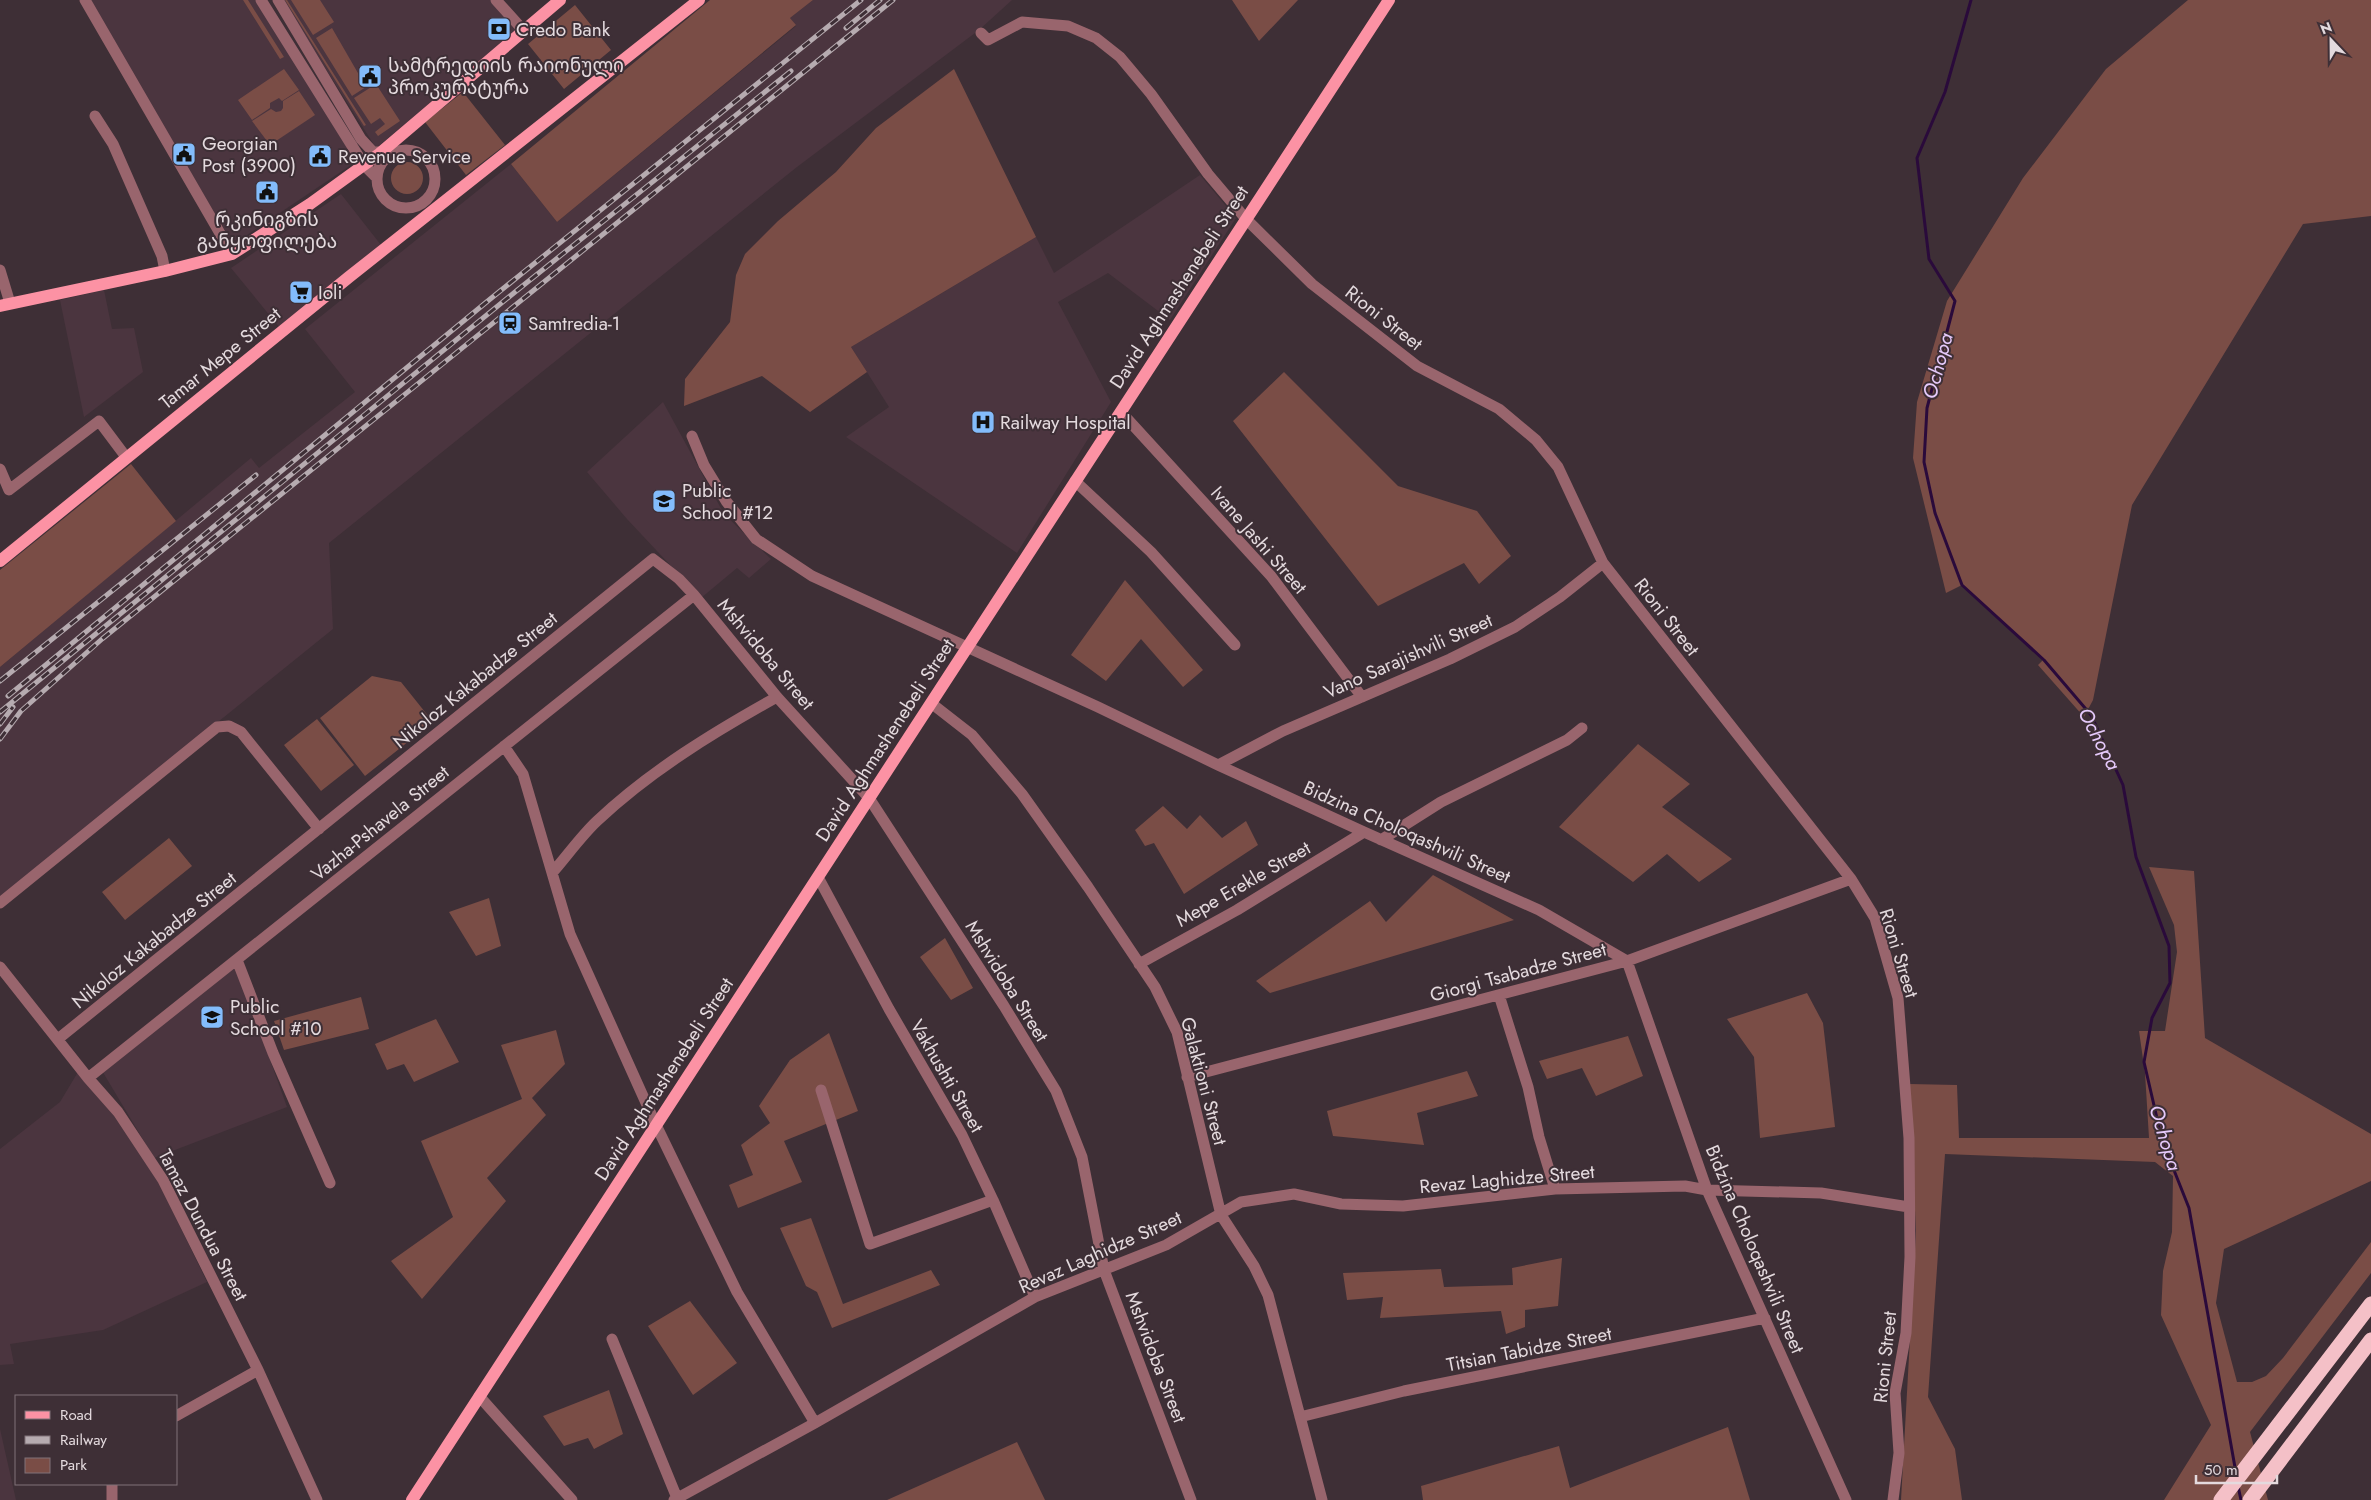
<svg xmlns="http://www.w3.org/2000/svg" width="2371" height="1500" font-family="Jost,'Noto Sans Georgian',sans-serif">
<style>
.built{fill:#4b353f}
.green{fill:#7a4d46}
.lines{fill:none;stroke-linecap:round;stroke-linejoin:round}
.stream{stroke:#2a0a3b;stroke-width:3}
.minor{stroke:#99656d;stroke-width:11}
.major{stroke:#fc92a4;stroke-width:12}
.highway{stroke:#f4c0c7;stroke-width:15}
.rail-casing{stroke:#b6abb0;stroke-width:5}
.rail{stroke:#3e2f36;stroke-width:3;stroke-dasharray:9;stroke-linecap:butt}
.labels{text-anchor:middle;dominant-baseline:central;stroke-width:4;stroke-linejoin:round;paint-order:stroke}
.poi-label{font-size:19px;fill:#e4dade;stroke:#3e2f36;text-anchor:start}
.street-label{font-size:19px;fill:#e4dade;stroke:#3e2f36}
.water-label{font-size:20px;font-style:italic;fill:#e6cafb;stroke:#3e2f36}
</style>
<rect width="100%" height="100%" fill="#3e2f36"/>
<path class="built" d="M89 0H258L357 161 238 241 230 239Z
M282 0H491L519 29 376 148Z
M813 0H1012L979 30 797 167 329 543 333 629 0 898V667L251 458 259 468 355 392 305 329 511 164 557 222 796 26 790 18Z
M1200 175 1236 218 1170 320 1108 273 1058 302 1111 402 1017 553 846 437 889 407 851 347 1036 237 1054 273Z
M341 194 381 245 280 328 231 268Z
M104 290 112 329 134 328 143 372 84 417 60 300Z
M663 402 724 514 771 559 749 578 737 568 701 598 627 519 587 472Z
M236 965 287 1107 154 1158 101 1069Z
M78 1072 98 1092 159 1183 207 1282 103 1330 10 1344 14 1364 0 1365V1149L60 1102Z
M0 1429 16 1500H0Z"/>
<path class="green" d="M243 0H248L284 57 280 59Z
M285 0H287L366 125 364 126Z
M291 0H320L334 22 313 35Z
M710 0H813L790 18 796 25 557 222 511 164Z
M1232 0H1298L1259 41Z
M2188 0H2371V216L2303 224 2132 505 2093 700 2084 717 2038 665 2044 659 1962 585 1946 593 1913 458 1917 402 1947 301 2023 178 2106 69Z
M575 5 611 50 564 89 528 44Z
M332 28 366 87 352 96 316 38Z
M284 69 299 90 282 101 279 98 270 103V108L252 120 238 100Z
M954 69 1036 237 851 347 867 372 810 412 762 376 684 406 685 379 730 322 736 275 745 254 778 221 836 172 876 128Z
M376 84 400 121 378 136 375 132 385 124 380 118 371 124 354 98Z
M299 91 315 115 270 145 252 121 271 109 276 112 281 111 283 108V101Z
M463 92 505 145 466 175 425 122Z
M391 178a16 16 0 1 1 32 0a16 16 0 1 1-32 0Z
M1284 372 1398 486 1477 511 1511 556 1479 584 1464 563 1378 606 1233 421Z
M131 464 176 521 0 667V570Z
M1125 580 1203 670 1183 687 1141 639 1106 681 1071 655Z
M372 676 401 682 433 722 365 776 320 718Z
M317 719 354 765 321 791 284 745Z
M1638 744 1690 784 1662 807 1732 859 1699 882 1667 854 1633 882 1559 827Z
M1163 806 1187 829 1200 815 1222 838 1246 821 1258 845 1184 894 1154 843 1145 846 1135 830Z
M169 838 192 866 125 920 102 892Z
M2149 867 2194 871 2205 1038 2371 1134V1181L2224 1249 2216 1303 2237 1382H2252L2266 1376 2283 1358 2371 1242V1273L2250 1432 2268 1500H2164L2211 1425 2161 1315 2163 1271 2172 1232 2173 1176 2155 1162 1945 1154 1928 1397 1955 1449 1962 1500H1901L1916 1231 1909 1084 1957 1085 1959 1138H2149L2145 1073 2139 1031H2165L2177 952 2174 925Z
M1433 875 1514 920 1270 993 1256 981 1370 901 1386 922Z
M489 898 501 946 476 956 449 912Z
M945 938 973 988 951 1000 920 957Z
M1807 993 1823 1023 1835 1127 1760 1138 1754 1057 1727 1019Z
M361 997 369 1029 284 1050 274 1021Z
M436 1019 459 1062 414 1082 404 1064 387 1070 375 1044Z
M556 1030 565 1064 532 1098 546 1115 487 1178 506 1201 422 1299 391 1261 453 1217 421 1141 522 1099 501 1045Z
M829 1033 858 1111 784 1141 802 1182 738 1208 729 1185 753 1175 741 1145 770 1123 759 1106 790 1060Z
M1628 1036 1643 1076 1596 1096 1582 1068 1547 1079 1539 1061Z
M1467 1071 1478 1096 1417 1113 1424 1145 1333 1136 1327 1111Z
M811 1218 843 1304 931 1270 940 1285 832 1328 817 1292 806 1286 780 1228Z
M1562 1258 1558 1306 1525 1310V1327L1506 1334 1501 1311 1380 1318 1383 1297 1347 1300 1343 1273 1441 1269 1444 1287 1513 1285 1512 1268Z
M690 1301 737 1363 693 1395 648 1326Z
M609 1390 623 1434 594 1449 588 1438 564 1446 543 1416Z
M1728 1427 1750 1500H1423L1421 1486 1559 1446 1570 1488Z
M1017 1442 1045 1500H887Z"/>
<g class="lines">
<path class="stream" d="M1971 0 1945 92 1917 158 1929 259 1955 301 1927 408 1924 462 1935 513 1962 585 2044 660 2091 715 2123 785 2136 857 2169 946 2170 983 2152 1018 2144 1062 2162 1140 2189 1208 2236 1473
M2238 1486 2241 1500"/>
<path class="minor" d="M85 0 232 254
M261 0 364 165 377 178
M278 0 361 139 373 152H397
M496 0 523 30
M981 33 988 40 1022 22 1068 26 1096 38 1120 57 1151 94 1208 174 1246 219 1312 284 1417 366 1499 409 1536 440 1558 467 1603 563 1851 879 1875 918 1898 998 1909 1138 1910 1257 1906 1333 1895 1393 1899 1453 1893 1500
M95 116 113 144 162 256 165 271
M377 179a29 29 0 1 1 58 0a29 29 0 1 1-58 0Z
M0 270 10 303
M1121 412 1271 576 1362 697
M692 436 704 465 726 501 756 539 812 576 1098 707 1218 765 1364 832 1539 910 1627 961 1707 1190 1846 1500
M0 469 9 490 99 421 126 457
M1075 481 1151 552 1235 645
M931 703 972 735 1022 794 1088 887 1155 987 1177 1032 1221 1215 1254 1266 1268 1295 1322 1500
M504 746 523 774 570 934 656 1125 737 1292 815 1423
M1218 765 1283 731 1450 659 1515 627 1560 597 1603 563
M1381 840 1441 802 1567 740 1582 728
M552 873C567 856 581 836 597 821 650 771 714 732 777 697
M818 877 889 1009 962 1135 993 1200 1035 1297
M0 903 217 727 229 726 241 732 319 829
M237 960 273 1053 330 1183
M1139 964 1237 910 1364 832
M0 967 88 1078 118 1112 163 1180 258 1370 317 1500
M1499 995 1528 1087 1539 1137 1555 1189
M58 1039 653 559 679 579 694 595 777 697 869 798 1004 1006 1056 1091 1082 1157 1104 1270 1191 1500
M1187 1077 1627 961 1851 879
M88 1078 694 595
M821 1090 870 1244 993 1200
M612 1339 677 1498
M479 1396 572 1500
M176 1416 258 1370
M1300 1417 1404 1391 1765 1318
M112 1484V1500
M674 1500 815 1423 1035 1297 1166 1245 1241 1202 1294 1194 1341 1204 1403 1206 1555 1189 1685 1186 1707 1190 1821 1193 1909 1207"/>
<path class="major" d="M0 306 165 271 232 254 310 204 379 154 560 0
M0 561 349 277 699 0
M412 1500 1389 0"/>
<path class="highway" d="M2221 1500 2371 1304
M2250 1500 2371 1340"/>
<g class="rail-casing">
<path id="rail" d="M846 28 880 0
M0 681 256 475
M8 696 489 300 861 0
M0 712 515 292 791 71
M0 724 13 707
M0 739 21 711 102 639 893 0"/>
</g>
<use href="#rail" class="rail"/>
</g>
<defs>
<g id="bank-square" transform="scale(1.25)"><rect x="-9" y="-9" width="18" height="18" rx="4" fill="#83bcfb" stroke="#3e2f36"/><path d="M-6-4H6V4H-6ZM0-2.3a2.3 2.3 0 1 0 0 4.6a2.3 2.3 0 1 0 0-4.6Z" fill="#111"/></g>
<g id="civic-square" transform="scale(1.25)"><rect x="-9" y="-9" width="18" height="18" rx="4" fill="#83bcfb" stroke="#3e2f36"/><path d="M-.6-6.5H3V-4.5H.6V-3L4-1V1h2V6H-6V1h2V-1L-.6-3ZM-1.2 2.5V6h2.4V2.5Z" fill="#111"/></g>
<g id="supermarket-square" transform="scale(1.25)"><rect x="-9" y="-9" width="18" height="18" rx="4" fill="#83bcfb" stroke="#3e2f36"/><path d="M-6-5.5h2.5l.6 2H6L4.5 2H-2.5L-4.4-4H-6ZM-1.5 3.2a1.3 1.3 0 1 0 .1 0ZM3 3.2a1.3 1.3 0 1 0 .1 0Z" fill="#111"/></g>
<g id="station-square" transform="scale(1.25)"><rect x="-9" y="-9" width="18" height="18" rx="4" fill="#83bcfb" stroke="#3e2f36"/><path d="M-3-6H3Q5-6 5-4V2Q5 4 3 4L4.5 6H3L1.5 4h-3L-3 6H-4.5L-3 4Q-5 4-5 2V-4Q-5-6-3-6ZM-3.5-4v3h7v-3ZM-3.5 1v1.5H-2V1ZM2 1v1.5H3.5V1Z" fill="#111"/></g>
<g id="hospital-square" transform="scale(1.25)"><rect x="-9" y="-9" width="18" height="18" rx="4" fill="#83bcfb" stroke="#3e2f36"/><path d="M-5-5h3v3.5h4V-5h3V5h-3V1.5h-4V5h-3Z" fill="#111"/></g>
<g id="school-square" transform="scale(1.25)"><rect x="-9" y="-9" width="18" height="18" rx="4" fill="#83bcfb" stroke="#3e2f36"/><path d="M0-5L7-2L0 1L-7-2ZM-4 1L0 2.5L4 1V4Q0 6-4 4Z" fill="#111"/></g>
</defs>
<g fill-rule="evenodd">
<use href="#bank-square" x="499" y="29"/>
<use href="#civic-square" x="370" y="76"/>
<use href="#civic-square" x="184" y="154"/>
<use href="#civic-square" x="320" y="156"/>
<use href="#civic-square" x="267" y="192"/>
<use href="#supermarket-square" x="301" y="292"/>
<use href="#station-square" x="510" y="323"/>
<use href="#hospital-square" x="983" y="422"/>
<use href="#school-square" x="664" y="501"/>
<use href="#school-square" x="212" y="1017"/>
</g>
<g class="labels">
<g class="poi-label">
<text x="516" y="29">Credo Bank</text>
<text x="388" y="65">სამტრედიის რაიონული<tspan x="388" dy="22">პროკურატურა</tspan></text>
<text x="202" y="143">Georgian<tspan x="202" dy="22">Post (3900)</tspan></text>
<text x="338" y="156">Revenue Service</text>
<text x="267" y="219" text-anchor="middle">რკინიგზის<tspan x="267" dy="22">განყოფილება</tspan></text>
<text x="318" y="292">Ioli</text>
<text x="528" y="323">Samtredia-1</text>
<text x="1000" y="422">Railway Hospital</text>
<text x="682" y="490">Public<tspan x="682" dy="22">School #12</tspan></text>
<text x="230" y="1006">Public<tspan x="230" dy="22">School #10</tspan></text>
</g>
<g class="street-label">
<text transform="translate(1179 287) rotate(-57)">David Aghmashenebeli Street</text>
<text transform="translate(1384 318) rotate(38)">Rioni Street</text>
<text transform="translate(220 358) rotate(-39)">Tamar Mepe Street</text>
<text transform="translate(1259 540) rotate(49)">Ivane Jashi Street</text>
<text transform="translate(1667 617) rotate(52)">Rioni Street</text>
<text transform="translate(766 654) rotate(50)">Mshvidoba Street</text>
<text transform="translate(1408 656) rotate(-24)">Vano Sarajishvili Street</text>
<text transform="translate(475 680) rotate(-39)">Nikoloz Kakabadze Street</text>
<text transform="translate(885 740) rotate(-57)">David Aghmashenebeli Street</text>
<text transform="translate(380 823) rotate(-39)">Vazha-Pshavela Street</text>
<text transform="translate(1407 832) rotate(24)">Bidzina Choloqashvili Street</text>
<text transform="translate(1243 884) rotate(-30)">Mepe Erekle Street</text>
<text transform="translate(154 940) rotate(-39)">Nikoloz Kakabadze Street</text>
<text transform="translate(1899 953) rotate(73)">Rioni Street</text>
<text transform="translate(1518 972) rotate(-15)">Giorgi Tsabadze Street</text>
<text transform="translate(1007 981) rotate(58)">Mshvidoba Street</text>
<text transform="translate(947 1076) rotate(60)">Vakhushti Street</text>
<text transform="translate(664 1079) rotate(-57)">David Aghmashenebeli Street</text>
<text transform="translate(1204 1081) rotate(75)">Galaktioni Street</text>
<text transform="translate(1507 1179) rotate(-5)">Revaz Laghidze Street</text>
<text transform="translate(203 1225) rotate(62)">Tamaz Dundua Street</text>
<text transform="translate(1755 1249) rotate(67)">Bidzina Choloqashvili Street</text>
<text transform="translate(1100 1252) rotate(-24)">Revaz Laghidze Street</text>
<text transform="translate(1529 1349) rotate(-11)">Titsian Tabidze Street</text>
<text transform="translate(1156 1357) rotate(69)">Mshvidoba Street</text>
<text transform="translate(1885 1357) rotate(-84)">Rioni Street</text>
</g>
<g class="water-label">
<text transform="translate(1938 366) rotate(-75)">Ochopa</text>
<text transform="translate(2099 739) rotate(62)">Ochopa</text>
<text transform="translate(2165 1138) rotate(73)">Ochopa</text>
</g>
</g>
<rect x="15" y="1395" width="162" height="90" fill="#3e2f36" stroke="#807379"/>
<rect x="25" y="1411" width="25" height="8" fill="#fc92a4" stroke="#807379"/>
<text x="60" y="1420" font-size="15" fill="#e4dade">Road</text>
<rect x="25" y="1436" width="25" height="8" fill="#b6abb0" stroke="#807379"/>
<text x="60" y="1445" font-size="15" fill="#e4dade">Railway</text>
<rect x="25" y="1458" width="25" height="15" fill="#7a4d46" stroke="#807379"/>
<text x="60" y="1470" font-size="15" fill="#e4dade">Park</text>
<g transform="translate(2331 40) rotate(338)" stroke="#3e2f36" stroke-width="4" paint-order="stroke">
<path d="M0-4L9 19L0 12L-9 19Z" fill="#e4dade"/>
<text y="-8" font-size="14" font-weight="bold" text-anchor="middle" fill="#e4dade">N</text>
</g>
<path d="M2196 1475v8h81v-8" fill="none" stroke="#e4dade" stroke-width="2.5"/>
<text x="2204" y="1475" font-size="15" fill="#e4dade" stroke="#3e2f36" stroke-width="4" paint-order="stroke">50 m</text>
</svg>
